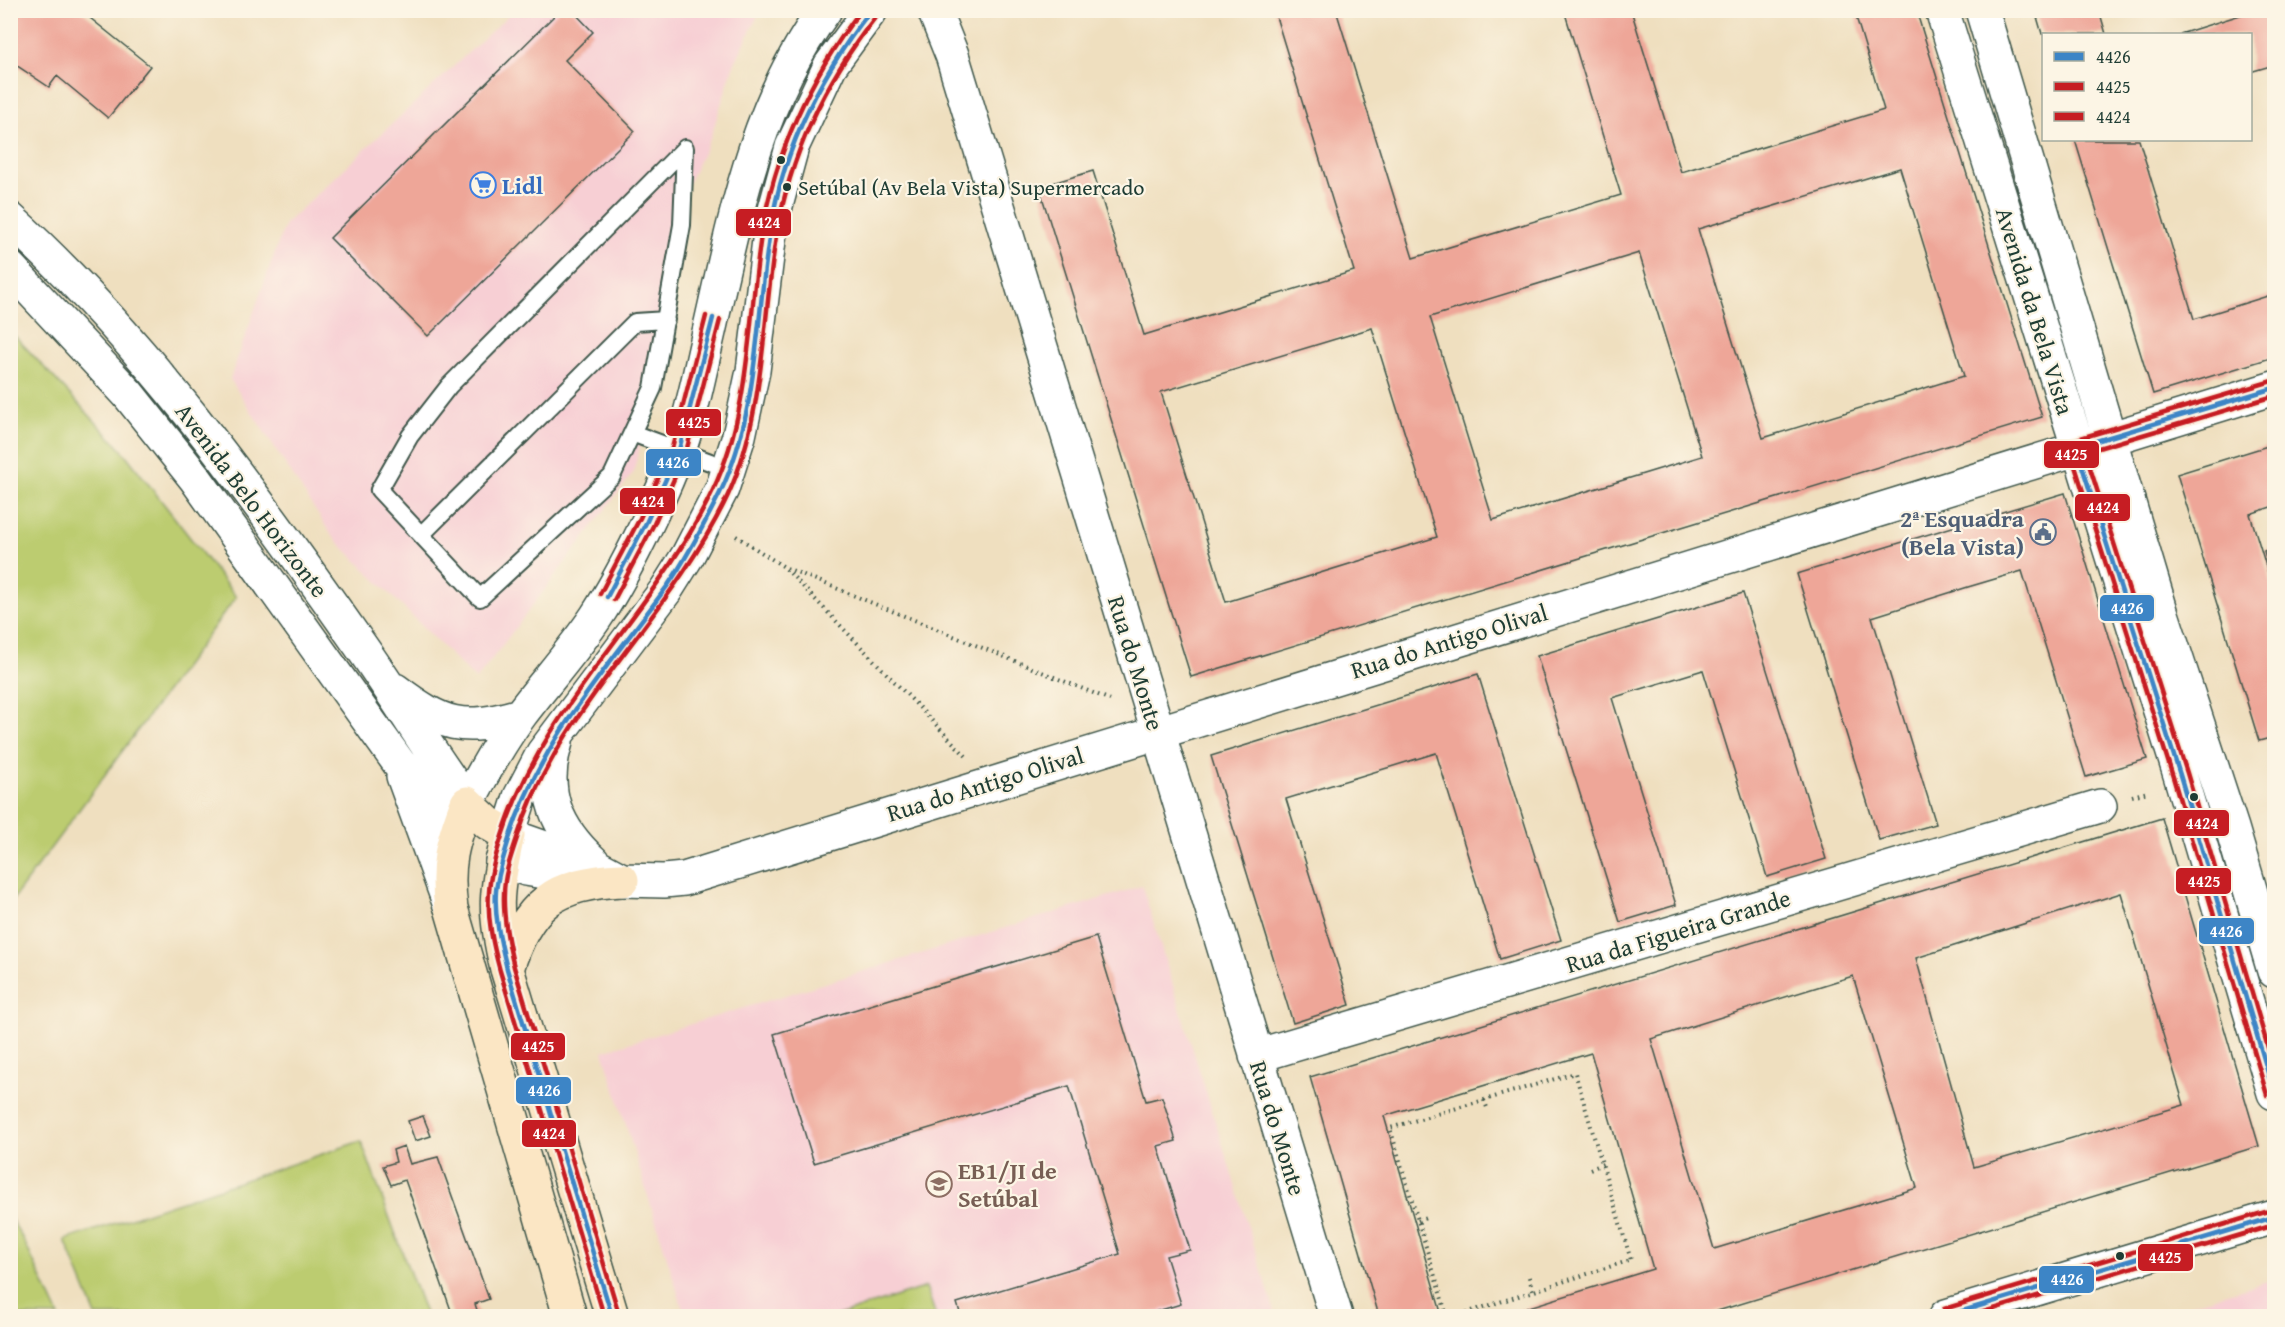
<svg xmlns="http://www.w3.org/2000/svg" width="2285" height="1327" font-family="'Gentium Book Plus',serif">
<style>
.built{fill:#f7cfd4}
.green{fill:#bccc6f;stroke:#6e8452;stroke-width:1.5}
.building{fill:#eea698;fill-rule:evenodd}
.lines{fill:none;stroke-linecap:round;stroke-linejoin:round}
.lane-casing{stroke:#3e5549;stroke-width:20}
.street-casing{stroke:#3e5549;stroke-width:36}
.secondary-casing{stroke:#3e5549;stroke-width:36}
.path{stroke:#3e5549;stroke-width:4;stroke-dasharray:1.5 4.5;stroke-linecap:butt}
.lane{stroke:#fff;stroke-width:16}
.street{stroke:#fff;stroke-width:33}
.secondary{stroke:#fbe6c4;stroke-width:33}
.bus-1-casing{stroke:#fcf5e5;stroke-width:9}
.bus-2-casing{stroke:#fcf5e5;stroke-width:9}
.bus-3-casing{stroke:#fcf5e5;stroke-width:9}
.bus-1{stroke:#3d85c6;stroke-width:4.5}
.bus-2{stroke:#c61d23;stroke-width:4.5}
.bus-3{stroke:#c61d23;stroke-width:4.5}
.bus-dot{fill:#1f3d34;stroke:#fcf5e5;stroke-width:2}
.labels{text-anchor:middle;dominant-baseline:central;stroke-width:4.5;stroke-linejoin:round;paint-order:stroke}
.bus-label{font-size:22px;fill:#1f3d34;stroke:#fcf5e5;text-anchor:start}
.shop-label{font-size:24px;font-weight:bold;fill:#366cbe;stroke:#fcf5e5;text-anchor:start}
.street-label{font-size:24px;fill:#1f3d34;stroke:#fcf5e5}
.service-label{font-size:24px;font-weight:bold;fill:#4e5e75;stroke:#fcf5e5;text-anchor:end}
.education-label{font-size:24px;font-weight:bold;fill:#785e54;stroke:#fcf5e5;text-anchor:start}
.line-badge{stroke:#fcf5e5;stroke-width:2}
.badge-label{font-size:16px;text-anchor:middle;font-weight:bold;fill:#fff}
</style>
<rect width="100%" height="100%" fill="#fcf5e5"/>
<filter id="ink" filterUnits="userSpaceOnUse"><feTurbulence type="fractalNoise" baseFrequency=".0167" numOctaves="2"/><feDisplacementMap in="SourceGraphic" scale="12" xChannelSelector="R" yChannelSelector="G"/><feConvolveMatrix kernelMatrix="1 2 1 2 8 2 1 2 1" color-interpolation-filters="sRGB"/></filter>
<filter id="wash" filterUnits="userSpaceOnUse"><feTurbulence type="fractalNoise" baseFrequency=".008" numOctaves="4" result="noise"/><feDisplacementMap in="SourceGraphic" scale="24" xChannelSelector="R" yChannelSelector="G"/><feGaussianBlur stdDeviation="1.35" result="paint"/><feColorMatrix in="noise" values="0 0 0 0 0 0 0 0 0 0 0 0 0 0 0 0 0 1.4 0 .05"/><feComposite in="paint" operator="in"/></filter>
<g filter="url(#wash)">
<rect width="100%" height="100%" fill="#efdfbf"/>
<path class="built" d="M513 11H760L733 67 710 139 679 202 647 421 633 473 476 680 332 536 230 379 285 224Z
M1142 886 1276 1316H685L603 1051Z
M2274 1279V1316H2151Z"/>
<path class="green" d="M11 332 122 450 236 597 11 902Z
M361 1141 426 1316H96L65 1240Z
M11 1219 23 1239 59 1316H11Z
M926 1287 936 1316H836Z"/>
<g id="blocks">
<path class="building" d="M10 10H80L150 66 108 118 57 76 49 87 10 61Z
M560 10H572L593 32 565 60 635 131 428 336 330 238Z
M1274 10H1336L1413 258 1621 195 1564 10H1631L1681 172 1884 110 1854 10H1916L2042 417 1191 677 1039 187 1093 171 1144 335 1354 271ZM1900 168 1964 376 1763 438 1698 229ZM1639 253 1702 456 1493 520 1430 317ZM1372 328 1437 537 1226 602 1161 392Z
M2035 10H2099L2106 34H2042Z
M2256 10H2274V65L2250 72V34H2180Z
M2075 140H2139L2194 319 2274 294V357L2153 394Z
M2274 444V506L2250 514 2274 592V737L2259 741 2177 474Z
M2065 493 2147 759 2086 777 2022 571 1968 587 1872 617 1936 824 1879 840 1797 574Z
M2274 547V584L2264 551Z
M1743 593 1826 859 1767 877 1703 670 1612 698 1676 905 1620 922 1537 656Z
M1478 674 1561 940 1500 959 1436 753 1286 799 1350 1005 1293 1023 1211 756Z
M2162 818 2259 1146 1701 1316H1500L1653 1269 1591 1053 1384 1116 1442 1316H1379L1310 1077ZM2121 893 2184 1105 1974 1167 1916 958ZM1853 976 1917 1188 1714 1249 1651 1039Z
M1096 937 1146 1101 1162 1097 1176 1141 1158 1146 1190 1250 1166 1256 1181 1304 1141 1316H961L957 1303 1120 1254 1069 1086 814 1163 774 1034Z
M423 1116 431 1136 415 1141 408 1121Z
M404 1146 410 1164 438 1157 489 1299 475 1304 479 1316H453L405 1180 391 1185 383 1166 396 1162 393 1150Z"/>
</g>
</g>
<g filter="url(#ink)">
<use href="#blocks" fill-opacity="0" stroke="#3e5549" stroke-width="1.5"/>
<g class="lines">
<g class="lane-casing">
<path id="lane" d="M685 148 682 225 653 388 612 476 480 598 379 490 410 436 449 386Z
M632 433 729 469
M421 535 635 322 666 320"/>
</g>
<g class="street-casing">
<path id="street" d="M871 10 830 66 792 147 771 224 753 371 739 436 722 489 688 555 666 590 543 753 520 797 508 835 596 866 622 880 664 881 684 879 2274 388
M934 10 952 55 1336 1316
M1942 10 2180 775 2274 1093
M1982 10 2162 614 2232 828 2274 971
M10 219C144 341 251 490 355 638 394 692 427 749 467 803 484 772 500 742 521 714 546 681 573 651 596 617 627 570 658 503 679 450 691 417 698 380 706 345 733 229 752 109 825 10
M10 268 128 394 195 478 399 763 456 831
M395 690C443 726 462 732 520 715
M556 742C540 792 557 829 593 862
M403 776 450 905
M502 861 526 869 597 881
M1256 1056 2100 806
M1946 1316 2274 1217"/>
</g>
<g class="secondary-casing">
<path id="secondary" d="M507 969C527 904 554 883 622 880
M570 1316 451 908C445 866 452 842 467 803L488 823 508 835C495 892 493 912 507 969L612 1316"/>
</g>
<path class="path" d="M736 536 784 567 1113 701
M786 569 966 756
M2132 796 2148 792
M1484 1100 1488 1110
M1590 1169 1603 1164
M1418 1221 1426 1218
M1529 1277 1533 1292
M1447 1316 1390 1128 1575 1073 1631 1260 1456 1316"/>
<use href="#lane" class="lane"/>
<use href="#street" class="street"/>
<use href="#secondary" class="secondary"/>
<g class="bus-1-casing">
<path id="bus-1" d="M2076 447 2180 775 2274 1093
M2076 447 2274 388
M607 597 647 521 679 450 713 318
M612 1316 507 969C501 944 494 917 496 891 498 873 504 856 509 839 540 741 608 667 668 585 688 556 704 525 720 493 757 417 756 327 768 245 779 158 817 79 871 10
M1946 1316 2274 1217"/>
</g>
<g class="bus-2-casing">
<path id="bus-2" d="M614 600 654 524 686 452 720 320
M2267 1095 2173 777 2069 447 2074 440 2272 381
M619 1314 514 967C508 943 503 919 504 894 504 875 511 856 517 838 558 707 670 619 728 495 765 414 762 323 776 237 790 154 825 81 877 15
M1970 1316 2274 1225"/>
</g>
<g class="bus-3-casing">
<path id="bus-3" d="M2274 396 2085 452 2187 773 2274 1068
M600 594 640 518 672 448 706 316
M1944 1309 2272 1210
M604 1316 500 971C493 945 487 919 489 892 490 873 496 854 502 836 543 704 655 613 713 490 751 410 748 320 761 236 775 153 810 77 861 10"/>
</g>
<use href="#bus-1" class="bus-1"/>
<use href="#bus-2" class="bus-2"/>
<use href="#bus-3" class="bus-3"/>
</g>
</g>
<defs>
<g id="supermarket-ring" transform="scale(1.35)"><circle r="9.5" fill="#fcf5e5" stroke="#3f7fe0" stroke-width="1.5"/><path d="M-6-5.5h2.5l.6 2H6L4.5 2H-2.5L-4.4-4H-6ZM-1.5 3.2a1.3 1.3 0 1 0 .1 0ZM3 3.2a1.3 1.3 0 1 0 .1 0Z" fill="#3f7fe0"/></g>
<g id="civic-ring" transform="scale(1.35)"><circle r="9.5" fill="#fcf5e5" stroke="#5c6f8a" stroke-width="1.5"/><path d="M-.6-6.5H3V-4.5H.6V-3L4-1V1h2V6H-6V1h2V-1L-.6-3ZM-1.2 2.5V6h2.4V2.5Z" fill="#5c6f8a"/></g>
<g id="school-ring" transform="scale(1.35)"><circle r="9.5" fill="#fcf5e5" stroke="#8d6e63" stroke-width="1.5"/><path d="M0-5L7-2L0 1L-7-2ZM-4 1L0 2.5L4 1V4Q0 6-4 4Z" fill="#8d6e63"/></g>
</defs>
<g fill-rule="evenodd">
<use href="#supermarket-ring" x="483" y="185"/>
<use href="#civic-ring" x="2043" y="532"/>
<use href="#school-ring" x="939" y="1184"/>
</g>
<g class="bus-dot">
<circle cx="781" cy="160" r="5"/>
<circle cx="787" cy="187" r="5"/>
<circle cx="2194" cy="797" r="5"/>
<circle cx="2120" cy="1256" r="5"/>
</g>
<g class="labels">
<g class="bus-label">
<text x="798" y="187">Setúbal (Av Bela Vista) Supermercado</text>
</g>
<g class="shop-label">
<text x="502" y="185">Lidl</text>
</g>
<g class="street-label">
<text transform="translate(2035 311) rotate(73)">Avenida da Bela Vista</text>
<text transform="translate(252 500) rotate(53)">Avenida Belo Horizonte</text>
<text transform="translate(1449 641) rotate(-17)">Rua do Antigo Olival</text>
<text transform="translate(1136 663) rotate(73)">Rua do Monte</text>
<text transform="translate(985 784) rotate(-17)">Rua do Antigo Olival</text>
<text transform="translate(1678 931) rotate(-17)">Rua da Figueira Grande</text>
<text transform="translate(1278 1128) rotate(73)">Rua do Monte</text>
</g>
<g class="service-label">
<text x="2024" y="518">2ª Esquadra<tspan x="2024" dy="28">(Bela Vista)</tspan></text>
</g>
<g class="education-label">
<text x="958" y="1170">EB1/JI de<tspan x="958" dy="28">Setúbal</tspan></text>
</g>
</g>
<g class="line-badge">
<rect x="735" y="208" width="57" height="29" rx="6" fill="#c61d23"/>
<rect x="665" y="408" width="57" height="29" rx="6" fill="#c61d23"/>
<rect x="2043" y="440" width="57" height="29" rx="6" fill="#c61d23"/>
<rect x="645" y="448" width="57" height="29" rx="6" fill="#3d85c6"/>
<rect x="619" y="487" width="57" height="28" rx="6" fill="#c61d23"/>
<rect x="2074" y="493" width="57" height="29" rx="6" fill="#c61d23"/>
<rect x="2099" y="594" width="56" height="28" rx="6" fill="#3d85c6"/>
<rect x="2173" y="809" width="57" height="28" rx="6" fill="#c61d23"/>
<rect x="2175" y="867" width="57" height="28" rx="6" fill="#c61d23"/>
<rect x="2198" y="917" width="57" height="28" rx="6" fill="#3d85c6"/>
<rect x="510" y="1032" width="56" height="29" rx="6" fill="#c61d23"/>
<rect x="515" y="1076" width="57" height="29" rx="6" fill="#3d85c6"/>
<rect x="521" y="1119" width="56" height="29" rx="6" fill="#c61d23"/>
<rect x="2137" y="1243" width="57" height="29" rx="6" fill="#c61d23"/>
<rect x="2038" y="1265" width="57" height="29" rx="6" fill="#3d85c6"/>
</g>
<g class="badge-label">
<text x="764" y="228">4424</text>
<text x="694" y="428">4425</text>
<text x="2071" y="460">4425</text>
<text x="673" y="468">4426</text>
<text x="648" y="507">4424</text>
<text x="2103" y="513">4424</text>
<text x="2127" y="614">4426</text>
<text x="2202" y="829">4424</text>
<text x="2204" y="887">4425</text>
<text x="2226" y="937">4426</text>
<text x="538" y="1052">4425</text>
<text x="544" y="1096">4426</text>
<text x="549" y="1139">4424</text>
<text x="2165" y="1263">4425</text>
<text x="2067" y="1285">4426</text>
</g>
<rect width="2285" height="1327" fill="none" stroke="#fcf5e5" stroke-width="36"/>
<rect x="2042" y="33" width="210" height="108" fill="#fcf5e5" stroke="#a4ab9e" stroke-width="1.5"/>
<rect x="2054" y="52" width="30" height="9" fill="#3d85c6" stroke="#a4ab9e" stroke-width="1.5"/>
<text x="2096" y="63" font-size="18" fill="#1f3d34">4426</text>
<rect x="2054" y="82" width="30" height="9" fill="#c61d23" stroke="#a4ab9e" stroke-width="1.5"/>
<text x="2096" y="93" font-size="18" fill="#1f3d34">4425</text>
<rect x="2054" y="112" width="30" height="9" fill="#c61d23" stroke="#a4ab9e" stroke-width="1.5"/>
<text x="2096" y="123" font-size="18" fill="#1f3d34">4424</text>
</svg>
